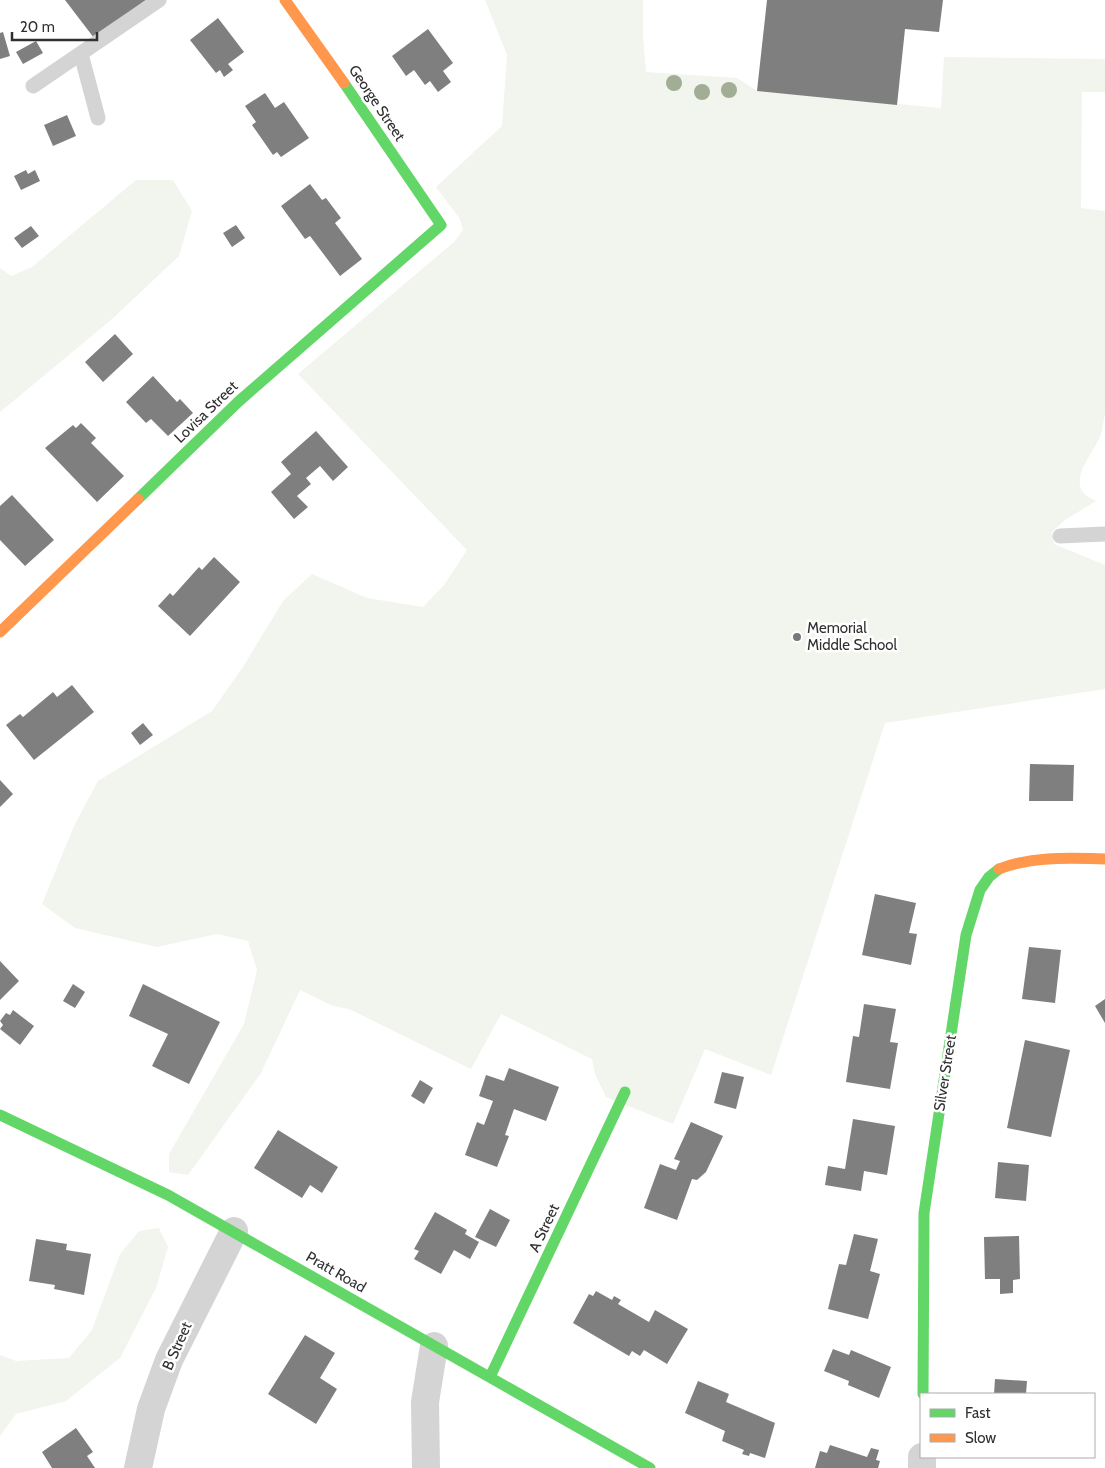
<svg xmlns="http://www.w3.org/2000/svg" width="1105" height="1468" font-family="Cabin,sans-serif">
<style>
.green{fill:#f1f5ed}
.building{fill:#7f7f7f}
.lines{fill:none;stroke-linecap:round;stroke-linejoin:round}
.lane{stroke:#d4d4d4;stroke-width:15}
.street{stroke:#d4d4d4;stroke-width:28}
.fast{stroke:#63d668;stroke-width:11}
.slow{stroke:#ff974d;stroke-width:11}
.tree{fill:#a1ad95}
.poi-dot{fill:#787878;stroke:#fff;stroke-width:2}
.labels{text-anchor:middle;dominant-baseline:central;stroke-width:5;stroke-linejoin:round;paint-order:stroke}
.street-label{font-size:15px;fill:#303030;stroke:#fff}
.poi-label{font-size:15px;fill:#303030;stroke:#fff;text-anchor:start}
</style>
<rect width="100%" height="100%" fill="#fff"/>
<path class="green" d="M485 0H643V36L646 72 737 78 757 91 941 108 944 57 1105 59V92H1082L1081 208 1105 211V414C1103 421 1103 430 1100 437 1090 458 1062 488 1096 501L1065 520 1052 532 1054 544 1105 565V689L885 723 771 1075 705 1049 673 1124 606 1097 595 1074 592 1059 501 1014 471 1069 349 1009 333 1006 300 990 261 1073 188 1175 169 1172V1154L244 1024 257 970 248 941 217 934 157 947 75 928 42 904 74 826 98 781 212 711 243 667 283 601 312 574 367 598 423 607 444 585 467 550 298 374 454 242 463 230 460 219 436 187 502 126 507 55Z
M136 180H173L192 211 179 256 111 320 0 412V268L11 276 32 267Z
M159 1228 168 1247 156 1288 120 1358 66 1401 16 1414 0 1436V1355L16 1361 69 1358 92 1330 120 1254 139 1231Z"/>
<path class="building" d="M65 0H146L94 38Z
M767 0H943L939 32 905 29 897 105 757 91Z
M218 18 244 52 228 64 233 70 224 77 220 70 216 73 190 40Z
M428 29 453 63 443 71 451 82 438 92 430 81 425 85 414 70 406 76 392 56Z
M3 32 10 56 0 59V33Z
M36 41 43 53 23 64 16 52Z
M265 93 275 108 284 102 309 138 281 157 277 152 273 155 252 125 256 122 245 106Z
M67 115 76 136 53 146 44 125Z
M26 170 28 174 35 170 40 181 21 190 14 176Z
M310 184 322 200 326 198 341 218 335 223 362 259 340 276 310 236 305 239 281 206Z
M236 225 245 238 232 247 223 233Z
M31 226 39 236 22 248 14 238Z
M115 334 133 354 103 382 85 362Z
M153 376 177 402 180 399 193 413 168 436 151 419 146 423 126 402Z
M81 423 96 438 91 443 124 476 97 502 45 448 73 425 76 428Z
M316 431 348 467 333 481 320 466 306 478 311 484 297 496 308 507 294 519 271 492 291 474 281 462Z
M12 495 54 540 25 566 0 540V506Z
M214 557 240 582 190 636 158 606 170 593 173 596 199 567 202 570Z
M72 685 94 712 34 760 6 725 20 714 23 717 53 692 57 697Z
M143 723 153 735 140 745 131 733Z
M1030 764 1074 765 1073 801H1029Z
M0 780 13 794 0 807Z
M875 894 916 903 909 933 917 934 911 965 862 955Z
M1029 947 1061 950 1055 1003 1022 999Z
M0 961 19 981 0 1000Z
M73 984 85 992 75 1008 63 1001Z
M143 984 220 1022 189 1084 152 1066 168 1034 129 1016Z
M1105 999V1023L1095 1006Z
M864 1004 896 1009 890 1042 898 1043 890 1089 846 1082 853 1036 859 1037Z
M13 1010 34 1026 20 1045 0 1029 3 1025 0 1021 6 1013 10 1015Z
M1025 1040 1070 1050 1051 1137 1007 1128Z
M509 1068 559 1087 546 1121 514 1109 505 1135 509 1136 497 1167 465 1155 477 1122 484 1125 493 1101 479 1096 486 1075 504 1081Z
M722 1072 744 1077 736 1109 714 1103Z
M420 1080 433 1088 424 1104 411 1096Z
M853 1119 895 1126 887 1175 864 1171 861 1191 825 1185 828 1166 845 1169Z
M691 1122 723 1136 706 1172 697 1180 692 1179 677 1220 644 1208 660 1164 676 1170 680 1161 674 1159Z
M278 1130 338 1167 322 1193 310 1185 302 1198 254 1168Z
M998 1162 1029 1165 1026 1201 995 1198Z
M490 1209 510 1220 496 1247 475 1237Z
M435 1212 467 1230 465 1234 479 1242 470 1259 454 1250 441 1274 414 1259 419 1251 414 1249Z
M854 1234 878 1239 870 1271 880 1274 868 1319 828 1309 839 1264 846 1265Z
M1019 1236 1020 1279 1013 1280V1293L1000 1294V1279H985L984 1237Z
M36 1239 67 1244 66 1250 91 1254 84 1295 54 1289 55 1285 29 1281Z
M596 1291 612 1300 614 1296 621 1300 618 1304 649 1322 655 1310 688 1329 667 1364 644 1350 640 1356 632 1351 629 1356 573 1323 589 1294 593 1296Z
M305 1335 335 1353 320 1378 337 1389 316 1424 268 1394Z
M833 1349 849 1355 851 1350 891 1367 879 1398 848 1385 849 1381 824 1371Z
M995 1379 1027 1381 1026 1394H994Z
M698 1381 729 1394 726 1402 775 1423 765 1458 750 1453 749 1456 742 1454 744 1450 722 1441 725 1431 685 1413Z
M76 1428 93 1452 87 1456 95 1468H52L42 1452Z
M830 1445 867 1457 871 1448 879 1450 876 1460 880 1461 878 1468H815L820 1451 827 1453Z"/>
<g class="lines">
<path class="lane" d="M81 54 98 118
M33 86 159 0
M1060 536 1105 534"/>
<path class="street" d="M138 1468 151 1409 169 1360 234 1231
M426 1468 425 1402 434 1346
M922 1468V1457"/>
<path class="fast" d="M138 499 238 402 441 225 344 83
M0 1115 168 1195 650 1468
M490 1377 625 1092
M923 1394 924 1213 966 935 980 890 989 877 999 869"/>
<path class="slow" d="M285 0 344 83
M0 632 138 499
M999 869C1032 856 1069 858 1105 859"/>
</g>
<g class="tree">
<circle cx="674" cy="83" r="8"/>
<circle cx="729" cy="90" r="8"/>
<circle cx="702" cy="92" r="8"/>
</g>
<circle class="poi-dot" cx="797" cy="637" r="5"/>
<g class="labels">
<g class="street-label">
<text transform="translate(377 103) rotate(56)">George Street</text>
<text transform="translate(206 412) rotate(-44)">Lovisa Street</text>
<text transform="translate(945 1073) rotate(-81)">Silver Street</text>
<text transform="translate(544 1228) rotate(-65)">A Street</text>
<text transform="translate(336 1272) rotate(30)">Pratt Road</text>
<text transform="translate(177 1346) rotate(-66)">B Street</text>
</g>
<g class="poi-label">
<text x="807" y="628">Memorial<tspan x="807" dy="17">Middle School</tspan></text>
</g>
</g>
<rect x="920" y="1393" width="175" height="65" fill="#ffffff" stroke="#acacac"/>
<rect x="930" y="1409" width="25" height="8" fill="#63d668" stroke="#acacac"/>
<text x="965" y="1418" font-size="15" fill="#303030">Fast</text>
<rect x="930" y="1434" width="25" height="8" fill="#ff974d" stroke="#acacac"/>
<text x="965" y="1443" font-size="15" fill="#303030">Slow</text>
<path d="M12 32v8h85v-8" fill="none" stroke="#303030" stroke-width="2.5"/>
<text x="20" y="32" font-size="15" fill="#303030" stroke="#ffffff" stroke-width="4" paint-order="stroke">20 m</text>
</svg>
